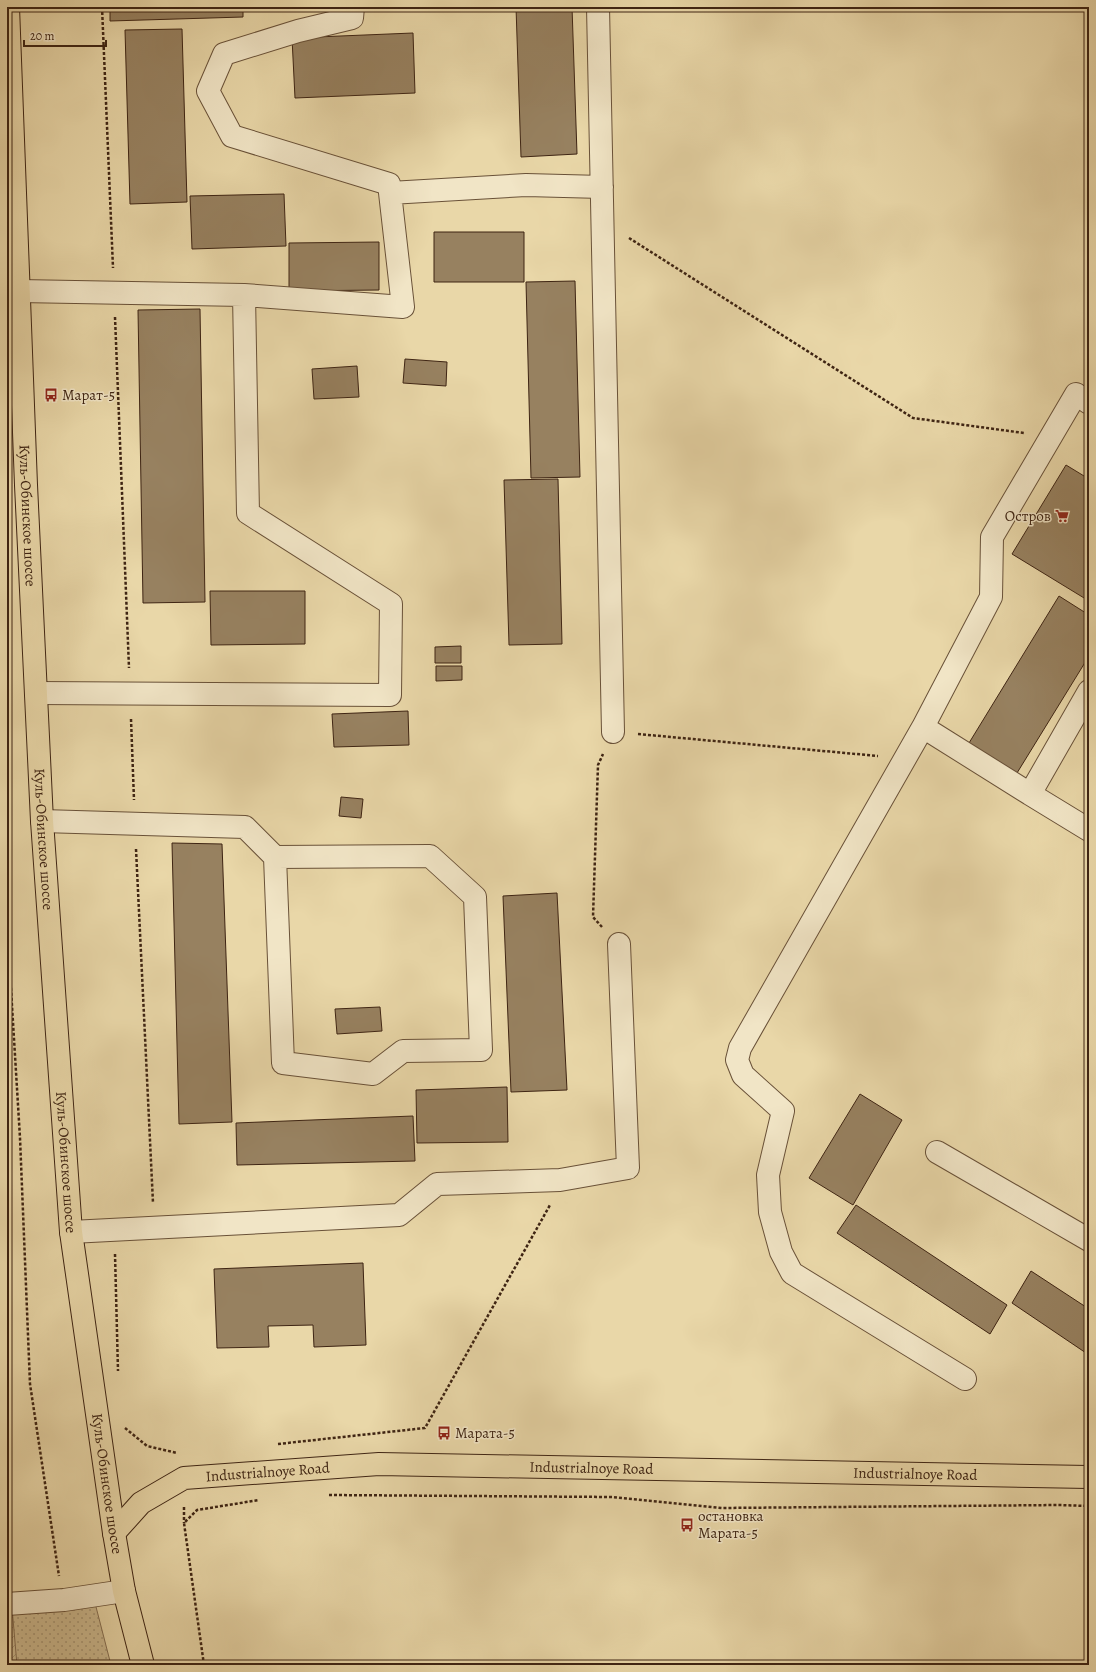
<svg xmlns="http://www.w3.org/2000/svg" width="1096" height="1672" font-family="Alegreya,serif">
<style>
.grass{fill:url(#grass-dots);stroke:#856e51}
.garden{fill:url(#garden-furrows);stroke:#856e51}
.building{fill:#978160;stroke:#3e2413}
.lines{fill:none;stroke-linecap:round;stroke-linejoin:round}
.minor-casing{stroke:#695138;stroke-width:24}
.major-casing{stroke:#3e2413;stroke-width:24}
.path{stroke:#3e2413;stroke-width:2.5;stroke-dasharray:3 2;stroke-linecap:butt}
.minor{stroke:#f1e5c6;stroke-width:22}
.major{stroke:#e9d7a8;stroke-width:22}
.labels{text-anchor:middle;dominant-baseline:central;stroke-width:3;stroke-linejoin:round;paint-order:stroke}
.poi-label{font-size:15px;fill:#3e2413;stroke:#f1e5c6;text-anchor:start}
.street-label{font-size:15px;fill:#3e2413;stroke:#f1e5c6}
</style>
<defs>
<pattern id="grass-dots" width="8" height="8" patternUnits="userSpaceOnUse"><rect width="8" height="8" fill="#ccb98f"/><path d="M2 2h.1M6 6h.1" fill="none" stroke="#a79674" stroke-width="1.8" stroke-linecap="round"/></pattern>
<pattern id="garden-furrows" width="10" height="10" patternUnits="userSpaceOnUse"><rect width="10" height="10" fill="#ccb98f"/><path d="M-1 1l2-2M0 10L10 0M9 11l2-2" fill="none" stroke="#a79674"/></pattern>
</defs>
<rect width="100%" height="100%" fill="#e9d7a8"/>
<filter id="stains"><feTurbulence type="fractalNoise" baseFrequency=".005" numOctaves="4"/><feColorMatrix values="0 0 0 0 .2 0 0 0 0 .09 0 0 0 0 .02 0 0 0 .5 -.17"/></filter>
<radialGradient id="worn" r=".72"><stop offset=".6" stop-color="#630" stop-opacity="0"/><stop offset="1" stop-color="#630" stop-opacity=".3"/></radialGradient>
<path class="grass" d="M95 1603 111 1665H7V1612Z"/>
<path class="garden" d="M7 1550 17 1665H7Z"/>
<path class="building" d="M110 7H243V17L110 21Z
M516 7H572L577 154 521 157Z
M182 29 187 202 130 204 125 30Z
M413 33 415 93 295 98 292 38Z
M284 194 286 246 192 249 190 196Z
M434 232H524V282H434Z
M379 242V290L289 291V243Z
M575 281 580 477 531 478 526 282Z
M200 309 205 602 143 603 138 310Z
M405 359 447 362 446 386 403 383Z
M357 366 359 397 314 399 312 369Z
M1066 465 1089 479V601L1012 554Z
M558 479 562 644 509 645 504 480Z
M210 591H305V644L211 645Z
M1059 596 1089 615V656L1017 773 969 743Z
M461 646V663H435V647Z
M436 666H462V680L436 681Z
M408 711 409 745 334 747 332 714Z
M341 797 363 799 361 818 339 816Z
M172 843 222 844 232 1122 179 1124Z
M557 893 567 1090 511 1092 503 896Z
M380 1007 382 1031 337 1034 335 1009Z
M507 1087 508 1142 417 1143 416 1090Z
M860 1094 902 1120 853 1205 809 1178Z
M413 1116 415 1161 237 1165 236 1123Z
M856 1205 1007 1305 990 1334 837 1233Z
M363 1263 366 1345 314 1347 313 1325 268 1326 269 1347 217 1348 214 1269Z
M1031 1271 1089 1309V1355L1012 1303Z"/>
<g class="lines">
<g class="minor-casing">
<path id="minor" d="M598 7 613 732
M390 193 526 185 602 187
M19 291 244 295 248 513 391 604 390 695 36 693
M244 295 403 307 389 184 232 136 208 91 224 54 298 31 352 18 353 7
M1089 691 1030 794 1089 830
M923 727 740 1048 737 1060 743 1075 783 1111 768 1175 770 1212 781 1252 792 1273 965 1379
M1030 794 923 727 991 597 992 537 1076 394 1089 403
M42 821 245 827 275 857 283 1063 373 1074 403 1051 481 1050 475 897 430 856 275 857
M937 1152 1089 1240
M71 1232 399 1215 437 1184 560 1180 628 1168 619 944
M7 1604 64 1600 124 1591"/>
</g>
<g class="major-casing">
<g id="major">
<path id="s1" d="M8 7 26 485 42 821 71 1232 114 1533 124 1591 143 1665"/>
<path id="s2" d="M114 1533 141 1503 184 1478 379 1464 1089 1477"/>
</g>
</g>
<path class="path" d="M102 7 113 268
M629 238 913 418 1024 433
M115 317 129 668
M131 719 134 800
M638 734 878 756
M136 849 153 1203
M7 923 20 1138 30 1384 59 1576
M602 927 593 917 598 765 603 754
M115 1254 118 1371
M125 1428 147 1446 177 1453
M278 1444 425 1428 550 1205
M329 1495 612 1497 722 1508 1059 1505 1089 1506
M184 1507V1523
M204 1665 184 1523 197 1510 259 1500"/>
<use href="#minor" class="minor"/>
<use href="#major" class="major"/>
</g>
<defs>
<g id="bus-bare" transform="scale(1.08)"><path d="M-5-6H5V4H4V6H2V4H-2V6H-4V4H-5ZM-3.5-4V0h7V-4ZM-3.5 1.2v1.5H-2V1.2ZM2 1.2v1.5H3.5V1.2Z" fill="#8f2418" stroke="#f1e5c6" stroke-width="2.5" paint-order="stroke"/></g>
<g id="supermarket-bare" transform="scale(1.08)"><path d="M-6-5.5h2.5l.6 2H6L4.5 2H-2.5L-4.4-4H-6ZM-1.5 3.2a1.3 1.3 0 1 0 .1 0ZM3 3.2a1.3 1.3 0 1 0 .1 0Z" fill="#8f2418" stroke="#f1e5c6" stroke-width="2.5" paint-order="stroke"/></g>
</defs>
<g fill-rule="evenodd">
<use href="#bus-bare" x="51" y="395"/>
<use href="#supermarket-bare" x="1062" y="516"/>
<use href="#bus-bare" x="444" y="1433"/>
<use href="#bus-bare" x="687" y="1525"/>
</g>
<g class="labels">
<g class="poi-label">
<text x="62" y="395">Марат-5</text>
<text x="1051" y="516" text-anchor="end">Остров</text>
<text x="455" y="1433">Марата-5</text>
<text x="698" y="1516">остановка<tspan x="698" dy="17">Марата-5</tspan></text>
</g>
<g class="street-label">
<text stroke="none"><textPath href="#s1" startOffset="509">Куль-Обинское шоссе</textPath></text>
<text stroke="none"><textPath href="#s1" startOffset="833">Куль-Обинское шоссе</textPath></text>
<text stroke="none"><textPath href="#s1" startOffset="1157">Куль-Обинское шоссе</textPath></text>
<text stroke="none"><textPath href="#s2" startOffset="498">Industrialnoye Road</textPath></text>
<text stroke="none"><textPath href="#s2" startOffset="174">Industrialnoye Road</textPath></text>
<text stroke="none"><textPath href="#s2" startOffset="822">Industrialnoye Road</textPath></text>
<text stroke="none"><textPath href="#s1" startOffset="1481">Куль-Обинское шоссе</textPath></text>
</g>
</g>
<rect width="1096" height="1672" fill="none" stroke="#e9d7a8" stroke-width="24"/>
<rect x="8" y="8" width="1080" height="1656" fill="none" stroke="#3e2413" stroke-width="2"/>
<rect x="12" y="12" width="1072" height="1648" fill="none" stroke="#3e2413"/>
<path d="M24 40v6h82v-6" fill="none" stroke="#3e2413" stroke-width="2"/>
<text x="30" y="40" font-size="12" fill="#3e2413" stroke="#f1e5c6" stroke-width="3" paint-order="stroke">20 m</text>
<rect width="100%" height="100%" filter="url(#stains)"/>
<rect width="100%" height="100%" fill="url(#worn)"/>
</svg>
